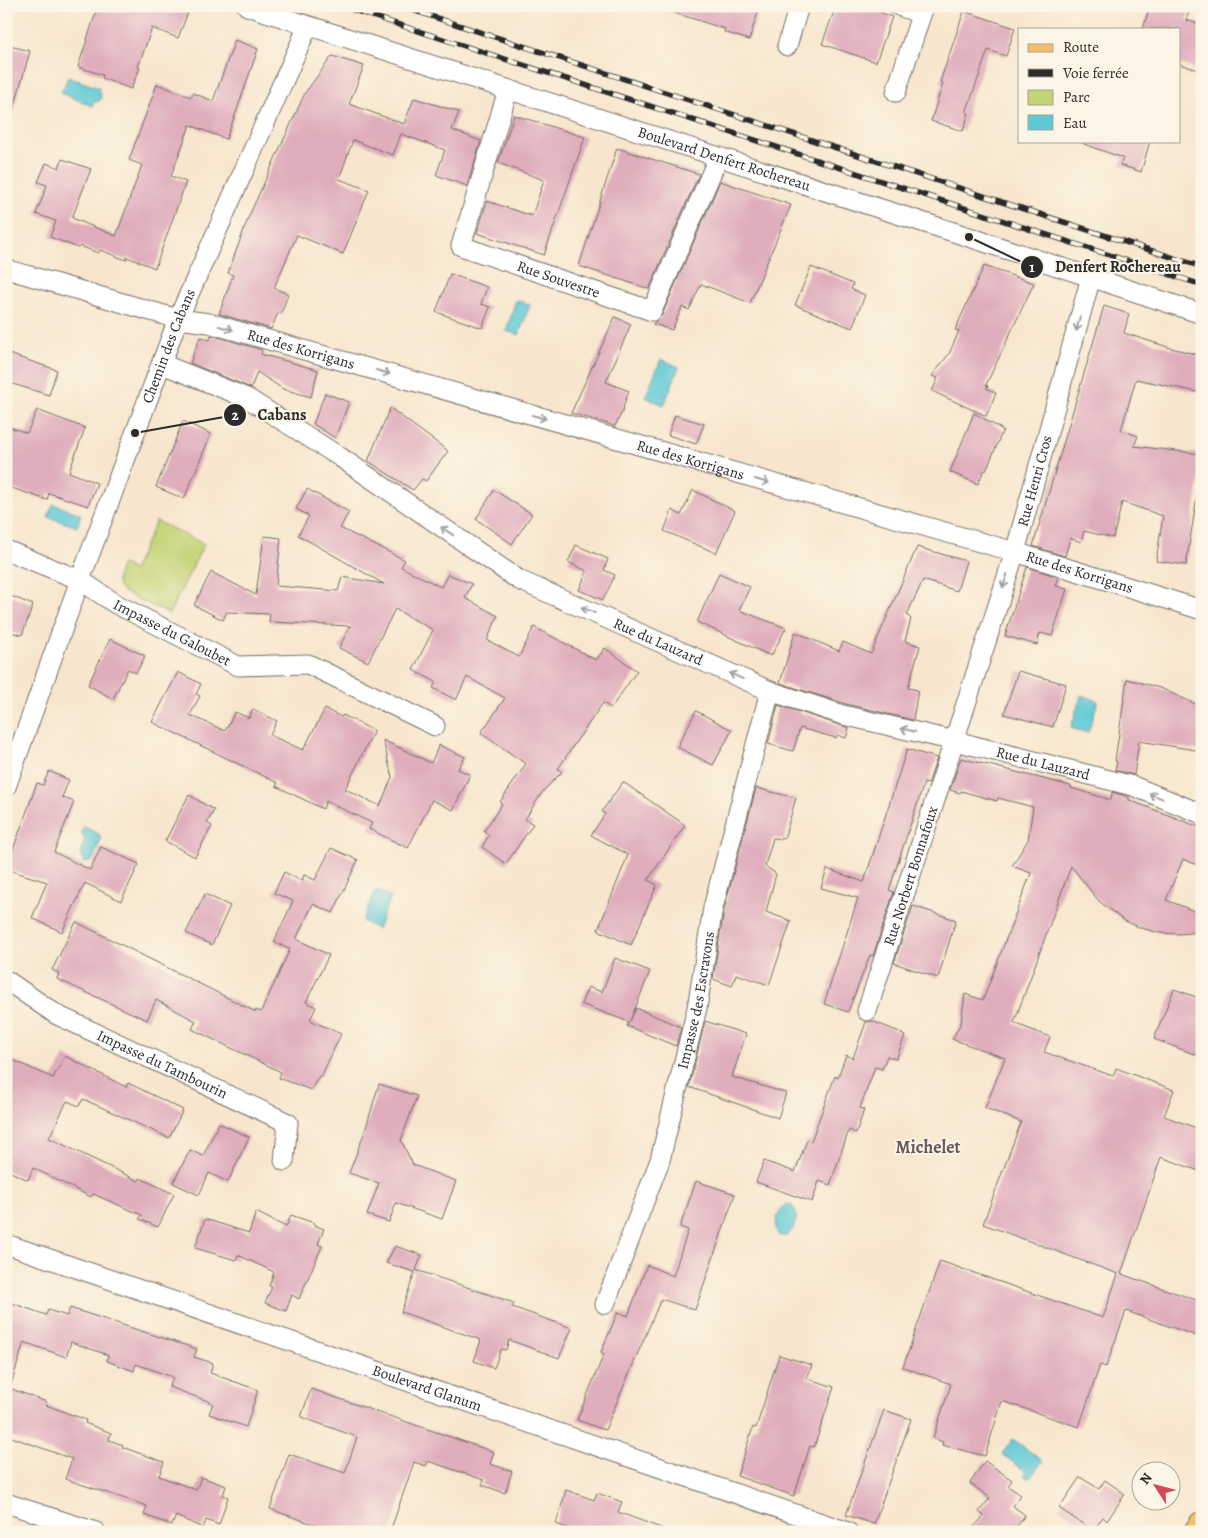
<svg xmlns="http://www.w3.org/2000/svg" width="1208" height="1538" font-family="Alegreya,serif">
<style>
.green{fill:#c3d375;stroke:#777f50}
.water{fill:#5dc9d6;stroke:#447a80}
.building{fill:#dfadbc}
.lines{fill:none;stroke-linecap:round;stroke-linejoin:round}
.minor-casing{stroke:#726c64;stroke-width:21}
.primary-casing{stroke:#726c64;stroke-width:30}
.minor{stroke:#fff;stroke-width:19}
.primary{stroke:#f4c16a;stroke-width:28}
.rail-casing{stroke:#2b2b2b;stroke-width:5.5}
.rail{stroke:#fcf5e5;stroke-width:4;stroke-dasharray:11;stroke-linecap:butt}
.oneway{stroke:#a0a0a0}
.labels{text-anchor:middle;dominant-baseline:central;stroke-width:4;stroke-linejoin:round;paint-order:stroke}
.street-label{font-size:15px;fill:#2b2b2b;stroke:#fcf5e5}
.quarter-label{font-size:18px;font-weight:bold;fill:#6a585e;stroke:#fcf5e5}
.leader{fill:none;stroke:#2b2b2b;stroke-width:2}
.callout-dot{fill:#2b2b2b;stroke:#fcf5e5;stroke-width:2}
.mark-label{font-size:15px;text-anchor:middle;font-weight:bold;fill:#fff}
.callout-label{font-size:16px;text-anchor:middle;font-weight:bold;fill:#2b2b2b;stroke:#fcf5e5;stroke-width:4;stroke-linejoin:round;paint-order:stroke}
</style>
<rect width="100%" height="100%" fill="#fcf5e5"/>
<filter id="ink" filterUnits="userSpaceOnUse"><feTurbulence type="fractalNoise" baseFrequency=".02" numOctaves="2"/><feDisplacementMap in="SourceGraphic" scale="10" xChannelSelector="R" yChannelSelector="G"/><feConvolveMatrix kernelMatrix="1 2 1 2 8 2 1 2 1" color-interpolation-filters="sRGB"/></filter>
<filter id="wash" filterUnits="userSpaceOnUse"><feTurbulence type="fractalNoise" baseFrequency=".0096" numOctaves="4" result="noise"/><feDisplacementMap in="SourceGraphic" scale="20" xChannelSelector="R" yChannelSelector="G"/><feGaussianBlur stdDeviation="1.12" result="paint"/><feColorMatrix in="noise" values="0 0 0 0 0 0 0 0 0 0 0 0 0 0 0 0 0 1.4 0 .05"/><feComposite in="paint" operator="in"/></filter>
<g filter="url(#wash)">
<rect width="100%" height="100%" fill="#f7e6cd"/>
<path class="green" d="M156 521 204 544 169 614 123 592C112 582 118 576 122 564L133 571Z"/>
<path class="water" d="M68 77 99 88 98 90 100 92 101 98 99 101 94 102 92 106 61 93Z
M516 300 530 305 519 335 506 331Z
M661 359 679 367 664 405 645 397Z
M53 504 81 514 77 527 48 517Z
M1081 695 1098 701 1088 733 1071 728Z
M85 827 99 834 101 839 92 861 84 863 80 854 85 839 82 834V829Z
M376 890 391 897 377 929 362 921Z
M787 1204C805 1207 793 1234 786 1236 783 1237 781 1236 778 1235 773 1226 778 1209 787 1204Z
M1013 1439 1043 1461 1029 1479 1024 1475 1026 1472 1002 1454Z"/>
<g id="blocks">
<path class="building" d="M98 6H177L189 10 178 38 152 28 138 67 140 68 131 89 102 78 103 75 78 67Z
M667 6H760L749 40 724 32 725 29 666 10Z
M836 6H864L892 17 876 62 822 44Z
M1150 6H1191L1186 20 1202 25V71L1179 64V29H1143Z
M964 11 1015 28 1006 56 988 50 966 113H969L963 131 931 121 943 83 940 82Z
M235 40 258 49 237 110 226 139 190 125 171 176 186 182 155 268 127 257 126 260 100 250 98 253 80 246 78 248 50 237 56 221 36 214 47 185 38 182 46 163 59 168 62 159 91 169 72 218 116 236 142 165 129 160 157 84 191 97 193 93 213 101Z
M6 45 30 51 12 115 6 114Z
M332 56 364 66 349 104 404 124 414 98 459 112 452 130 481 141 467 186 436 175 445 150 401 134 393 155 353 140 339 179 369 190 343 254 297 235 274 288 288 294 281 314 278 313 271 329 219 314 233 275 228 273 249 216 305 93Z
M514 115 585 137 544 255 477 233 487 201 532 216 544 180 498 163Z
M1084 141H1150L1141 172 1120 165 1123 158 1084 144Z
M617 148 699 174 649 289 579 266Z
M720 181 791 205 750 303 701 284 689 310 682 307 672 330 653 324 662 315Z
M984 266 1034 283 986 385 988 386 986 388 996 393 986 416 932 391 938 378 932 376 949 354 959 331 955 330Z
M811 267 853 284 851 289 865 295 852 328 795 305Z
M450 274 487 287 481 304 490 307 482 328 436 312Z
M1104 306 1129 314 1124 333 1171 348 1202 356V393L1136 379 1121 430 1138 436 1134 446 1202 454V465L1186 565 1156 561 1163 516 1122 502 1113 538 1084 531 1081 542 1070 538 1065 556 1033 546Z
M615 317 631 324 606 382 629 391 623 407 624 408 615 426 571 413Z
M211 335 262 350 261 354 318 370 311 397 283 389 257 372 251 388 190 363 200 337 210 340Z
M6 353 57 370 49 395 6 382Z
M325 393 349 402 335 438 313 424Z
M390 408 448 451 426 481 422 479 413 490 368 461Z
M37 410 85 428 69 472 97 483 88 506 49 493 47 500 6 486V426L27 433Z
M974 413 1003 430 986 471 984 470 978 484 950 472Z
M675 415 704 424 696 444 668 435Z
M183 421 211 434 184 499 156 487Z
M307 489 349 512 340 528 405 560 401 567 441 587 448 574 472 584 465 598 498 616 487 640 519 657 534 627 596 660 605 648 637 671 611 708 603 703 571 749 558 769 562 772 543 791 525 819 533 824 506 864 482 847 489 835 484 831 502 804 500 802 526 764 481 733 505 698 467 677 456 700 433 688 436 682 413 670 433 630 395 609 368 662 339 648 350 626 269 622 270 614 227 612 223 620 194 605 211 572 256 595 264 536 281 538 276 586 338 591 342 577 384 584 298 535 309 516 296 509Z
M494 490 532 514 512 544 476 519Z
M693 490 735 511 716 553 664 531 672 510 681 515Z
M576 545 608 559 604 570 615 575 603 600 579 590 587 571 568 562Z
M917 547 966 561 957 591 923 580 907 615 911 619 905 641 920 646 908 688 918 690 913 720 846 704 780 683 795 632 839 651 843 642 871 654Z
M1027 567 1059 577 1056 586 1067 589 1052 636 1040 633 1037 645 1005 636Z
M719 573 750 587 739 610 786 628 771 656 697 622Z
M6 594 33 605 22 635 6 631Z
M110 639 145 656 136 673 128 669 113 699 88 685Z
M1018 671 1066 684 1053 727 1004 714Z
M178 672 201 684 196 694 200 696 190 715 225 731 235 712 249 718 253 709 277 721 270 735 303 750 325 709 341 717 343 715 374 731 345 789 380 806 392 777 383 740 431 763 439 745 465 757 458 769 470 775 453 810 432 800 408 848 369 829 372 823 326 801 323 809 276 786 278 783 152 722Z
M1127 679 1160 688 1202 707V751L1139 741 1134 775 1115 770 1117 762 1115 761Z
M778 705 849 728 846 738 838 735 836 738 800 728 793 751 768 744Z
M696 711 732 730 713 765 677 747Z
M907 749 937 758 928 784 924 783 889 890 894 892 873 956 870 955 848 1012 824 1004 858 898 821 888 827 869 864 882Z
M961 758 1071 786V788L1111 800 1112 792 1129 797V800L1202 828V867L1183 859 1166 900 1202 914V932L1177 934 1160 933 1141 928 1123 920 1099 901 1071 866 1014 1023 1050 1037 1044 1052 1113 1076 1116 1068 1174 1090 1164 1116 1202 1130V1172L1161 1157 1121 1274 1202 1302V1338L1126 1311 1106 1367 1100 1365 1079 1427 1002 1401 985 1456 942 1445 943 1442 933 1438 951 1384 903 1367 940 1261 1103 1318 1118 1274 983 1224 1021 1122 985 1108 1005 1058 952 1039 961 1023 965 994 983 1000 1031 873 1012 866 1028 840 1033 807 998 798 997 801 961 791 960 793 950 790Z
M49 771 69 780 62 797 74 802 54 852 90 870 101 847 139 864 121 901 85 883 62 932 32 918 47 882 6 869 37 783 43 785Z
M623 782 685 825 648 880 657 885 631 945 598 930 628 855 591 835 605 814 602 811Z
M756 788 796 798 784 839 773 838 765 866 776 874 766 912 791 921 769 985 736 974 732 986 713 979 724 909Z
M189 795 214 810 207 823 212 826 195 857 165 841Z
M331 848 358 860 333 913 313 904 296 939 329 955 306 1002 316 1007 310 1020 341 1034 321 1077 319 1076 311 1090 279 1078 281 1072 192 1029 196 1021 156 1000 147 1020 57 979 59 973 52 970 76 922 256 1012V1010L261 1012 290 949 274 942 293 901 274 893 284 872 302 881 304 875 315 880Z
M205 894 230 906 212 945 186 933Z
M913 906 956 920 938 978 894 963Z
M615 958 650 971 630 1021 636 1008 681 1027 676 1046 627 1026 629 1022 581 1004 588 987 602 992Z
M1174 989 1202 999V1057L1154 1039Z
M705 1021 746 1034 732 1077 786 1093 778 1118 689 1087Z
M872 1021 902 1033 901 1034 905 1036 896 1059 887 1056 882 1069 875 1067 860 1108 864 1110 856 1133 849 1130 830 1185 819 1181 812 1202 756 1182 764 1161 795 1172 807 1140 811 1141 835 1076 838 1077 846 1055 853 1058 866 1022Z
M65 1056 126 1087 128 1083 183 1110 169 1138 83 1099 79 1106 67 1101 49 1138 139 1181 140 1178 174 1194 158 1227 139 1219 142 1215 93 1194 91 1197 33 1168 28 1180 6 1170V1057L53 1078Z
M379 1084 417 1096 401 1140 413 1165 456 1181 442 1219 396 1203 389 1222 367 1215 379 1183 349 1173 365 1131Z
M219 1123 249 1137 228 1182 209 1173 199 1195 173 1183 190 1150 203 1156Z
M696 1181 735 1194 695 1310 661 1299 605 1430 577 1420 604 1354 601 1352 618 1312 628 1316 647 1265 673 1276 688 1230 680 1227Z
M256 1212 286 1227 291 1215 314 1223V1225L324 1229 318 1244 322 1246 299 1299 292 1295 286 1311 265 1303 272 1287 269 1286 274 1272 238 1255 236 1260 195 1248 205 1219 249 1233Z
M395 1246 422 1255 416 1270 514 1303 512 1307 572 1328 559 1358 509 1340 506 1350 501 1349 494 1368 474 1361 481 1340 401 1312 415 1272 386 1263Z
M6 1301 46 1315 48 1310 67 1316 70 1308 197 1349 194 1357 213 1363 210 1373 258 1390 246 1427 209 1414 213 1403 169 1387 173 1377 136 1364 134 1371 107 1361 108 1355 71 1342 66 1357 24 1342 11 1385 6 1384Z
M779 1355 812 1365 807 1378 834 1387 814 1447 810 1446 794 1496 737 1476 753 1427 756 1428Z
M6 1387 47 1402 46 1405 86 1420 85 1423 111 1433 109 1440 123 1445 122 1447 164 1462 159 1476 196 1490 201 1477 226 1486 223 1495 228 1497 219 1525 206 1520 203 1528 176 1516 172 1525 144 1515 147 1506 65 1479 72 1459 6 1435Z
M311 1389 494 1452 490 1464 512 1471 505 1493 482 1485 484 1480 428 1461 426 1466 414 1462 390 1532H336L270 1509 289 1454 345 1473 357 1437 301 1417Z
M884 1410 911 1419 874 1524 846 1515Z
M985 1461 1012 1480 1008 1486 1021 1495 1013 1506 1025 1515 1013 1532H969L984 1516 979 1512 990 1498 970 1483Z
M1080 1477 1099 1489 1105 1480 1125 1494 1107 1521 1103 1517 1093 1531 1059 1508Z
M566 1490 594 1500 597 1493 622 1502 618 1512 666 1530V1532H578L556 1524Z"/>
</g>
</g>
<g filter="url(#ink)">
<use href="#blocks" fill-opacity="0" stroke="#726c64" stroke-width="1"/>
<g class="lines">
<g class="minor-casing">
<g id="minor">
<path id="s1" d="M247 6 969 237 1202 314"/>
<path d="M899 6 921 14"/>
<path d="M787 46 799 6"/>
<path id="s2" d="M508 90 461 246 652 311 718 158"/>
<path d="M896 92 924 6"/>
<path id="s3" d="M6 269 178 319 209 323 1015 552 1202 610"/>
<path id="s4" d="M162 364 247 398 340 457 519 580 770 691 843 715 955 741 1133 786 1202 814"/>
<path id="s5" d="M6 550 80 580 116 604 238 666 308 664 435 726"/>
<path id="s6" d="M6 787 80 580 178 319 308 26"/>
<path id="s7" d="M6 980 57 1015 288 1123 284 1161"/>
<path id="s8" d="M867 1011 1015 552 1091 277"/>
<path id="s9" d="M6 1244 848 1532"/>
<path id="s10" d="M605 1304 660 1160 697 1008 713 908 770 691"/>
<path d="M6 1503 96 1532"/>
</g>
</g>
<g class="primary-casing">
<path id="primary" d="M1198 1532 1202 1526"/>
</g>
<use href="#minor" class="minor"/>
<use href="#primary" class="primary"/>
<g class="rail-casing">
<path id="rail" d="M341 6 1202 285
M400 6 1202 267"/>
</g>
<use href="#rail" class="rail"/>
</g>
<defs><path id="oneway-shaft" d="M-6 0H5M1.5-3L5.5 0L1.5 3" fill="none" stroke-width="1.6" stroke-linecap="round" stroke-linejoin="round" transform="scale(1.25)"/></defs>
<g class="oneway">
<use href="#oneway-shaft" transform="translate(1078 324) rotate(105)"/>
<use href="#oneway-shaft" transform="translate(226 328) rotate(16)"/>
<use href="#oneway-shaft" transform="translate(383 372) rotate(16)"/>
<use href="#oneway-shaft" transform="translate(539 417) rotate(16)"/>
<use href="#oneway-shaft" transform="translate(762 481) rotate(16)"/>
<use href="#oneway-shaft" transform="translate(447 531) rotate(-146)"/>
<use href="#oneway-shaft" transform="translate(1005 581) rotate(108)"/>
<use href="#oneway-shaft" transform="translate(588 610) rotate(-156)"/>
<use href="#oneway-shaft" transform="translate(736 676) rotate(-156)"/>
<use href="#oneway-shaft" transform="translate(908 730) rotate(-167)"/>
<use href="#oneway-shaft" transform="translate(1156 796) rotate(-158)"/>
</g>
</g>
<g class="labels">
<g class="street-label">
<text stroke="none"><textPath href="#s1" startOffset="501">Boulevard Denfert Rochereau</textPath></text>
<text stroke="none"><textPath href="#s2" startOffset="266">Rue Souvestre</textPath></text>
<text stroke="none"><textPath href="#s6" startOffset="470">Chemin des Cabans</textPath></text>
<text stroke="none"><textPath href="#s3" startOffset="306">Rue des Korrigans</textPath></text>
<text stroke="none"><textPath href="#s3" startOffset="711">Rue des Korrigans</textPath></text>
<text stroke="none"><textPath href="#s8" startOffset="556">Rue Henri Cros</textPath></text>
<text stroke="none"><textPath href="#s3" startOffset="1116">Rue des Korrigans</textPath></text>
<text stroke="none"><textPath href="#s5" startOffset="186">Impasse du Galoubet</textPath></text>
<text stroke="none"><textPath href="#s4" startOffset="571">Rue du Lauzard</textPath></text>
<text stroke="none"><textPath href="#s4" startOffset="976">Rue du Lauzard</textPath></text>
<text stroke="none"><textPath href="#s8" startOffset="142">Rue Norbert Bonnafoux</textPath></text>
<text stroke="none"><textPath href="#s10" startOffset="318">Impasse des Escravons</textPath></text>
<text stroke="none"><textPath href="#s7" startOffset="178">Impasse du Tambourin</textPath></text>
<text stroke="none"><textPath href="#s9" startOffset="445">Boulevard Glanum</textPath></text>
</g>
<g class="quarter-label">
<text x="928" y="1147">Michelet</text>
</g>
</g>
<path class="leader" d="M969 237L1032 267M135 433L235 415"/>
<g class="callout-dot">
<circle cx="969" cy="237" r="5"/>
<circle cx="135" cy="433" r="5"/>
<circle cx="1032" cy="267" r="12"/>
<circle cx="235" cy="415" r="12"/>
</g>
<g class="mark-label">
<text x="1032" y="272">1</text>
<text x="235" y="420">2</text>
</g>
<g class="callout-label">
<text x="1118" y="272">Denfert Rochereau</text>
<text x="282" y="420">Cabans</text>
</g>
<rect width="1208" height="1538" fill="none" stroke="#fcf5e5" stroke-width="25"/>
<rect x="1018" y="28" width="162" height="115" fill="#fcf5e5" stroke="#a8a49b"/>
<rect x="1028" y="44" width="25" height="8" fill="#f4c16a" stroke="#a8a49b"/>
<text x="1063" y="52" font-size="15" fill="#2b2b2b">Route</text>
<rect x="1028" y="69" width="25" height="8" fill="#2b2b2b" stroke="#a8a49b"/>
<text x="1063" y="78" font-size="15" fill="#2b2b2b">Voie ferrée</text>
<rect x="1028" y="90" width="25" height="15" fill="#c3d375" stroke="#a8a49b"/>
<text x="1063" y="102" font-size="15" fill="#2b2b2b">Parc</text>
<rect x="1028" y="115" width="25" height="15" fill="#5dc9d6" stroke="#a8a49b"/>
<text x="1063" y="128" font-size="15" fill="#2b2b2b">Eau</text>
<g transform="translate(1156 1486) rotate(306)"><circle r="24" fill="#fcf5e5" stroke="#a8a49b"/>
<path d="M0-4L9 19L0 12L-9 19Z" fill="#d1495b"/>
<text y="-8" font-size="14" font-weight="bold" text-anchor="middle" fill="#2b2b2b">N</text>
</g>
</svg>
